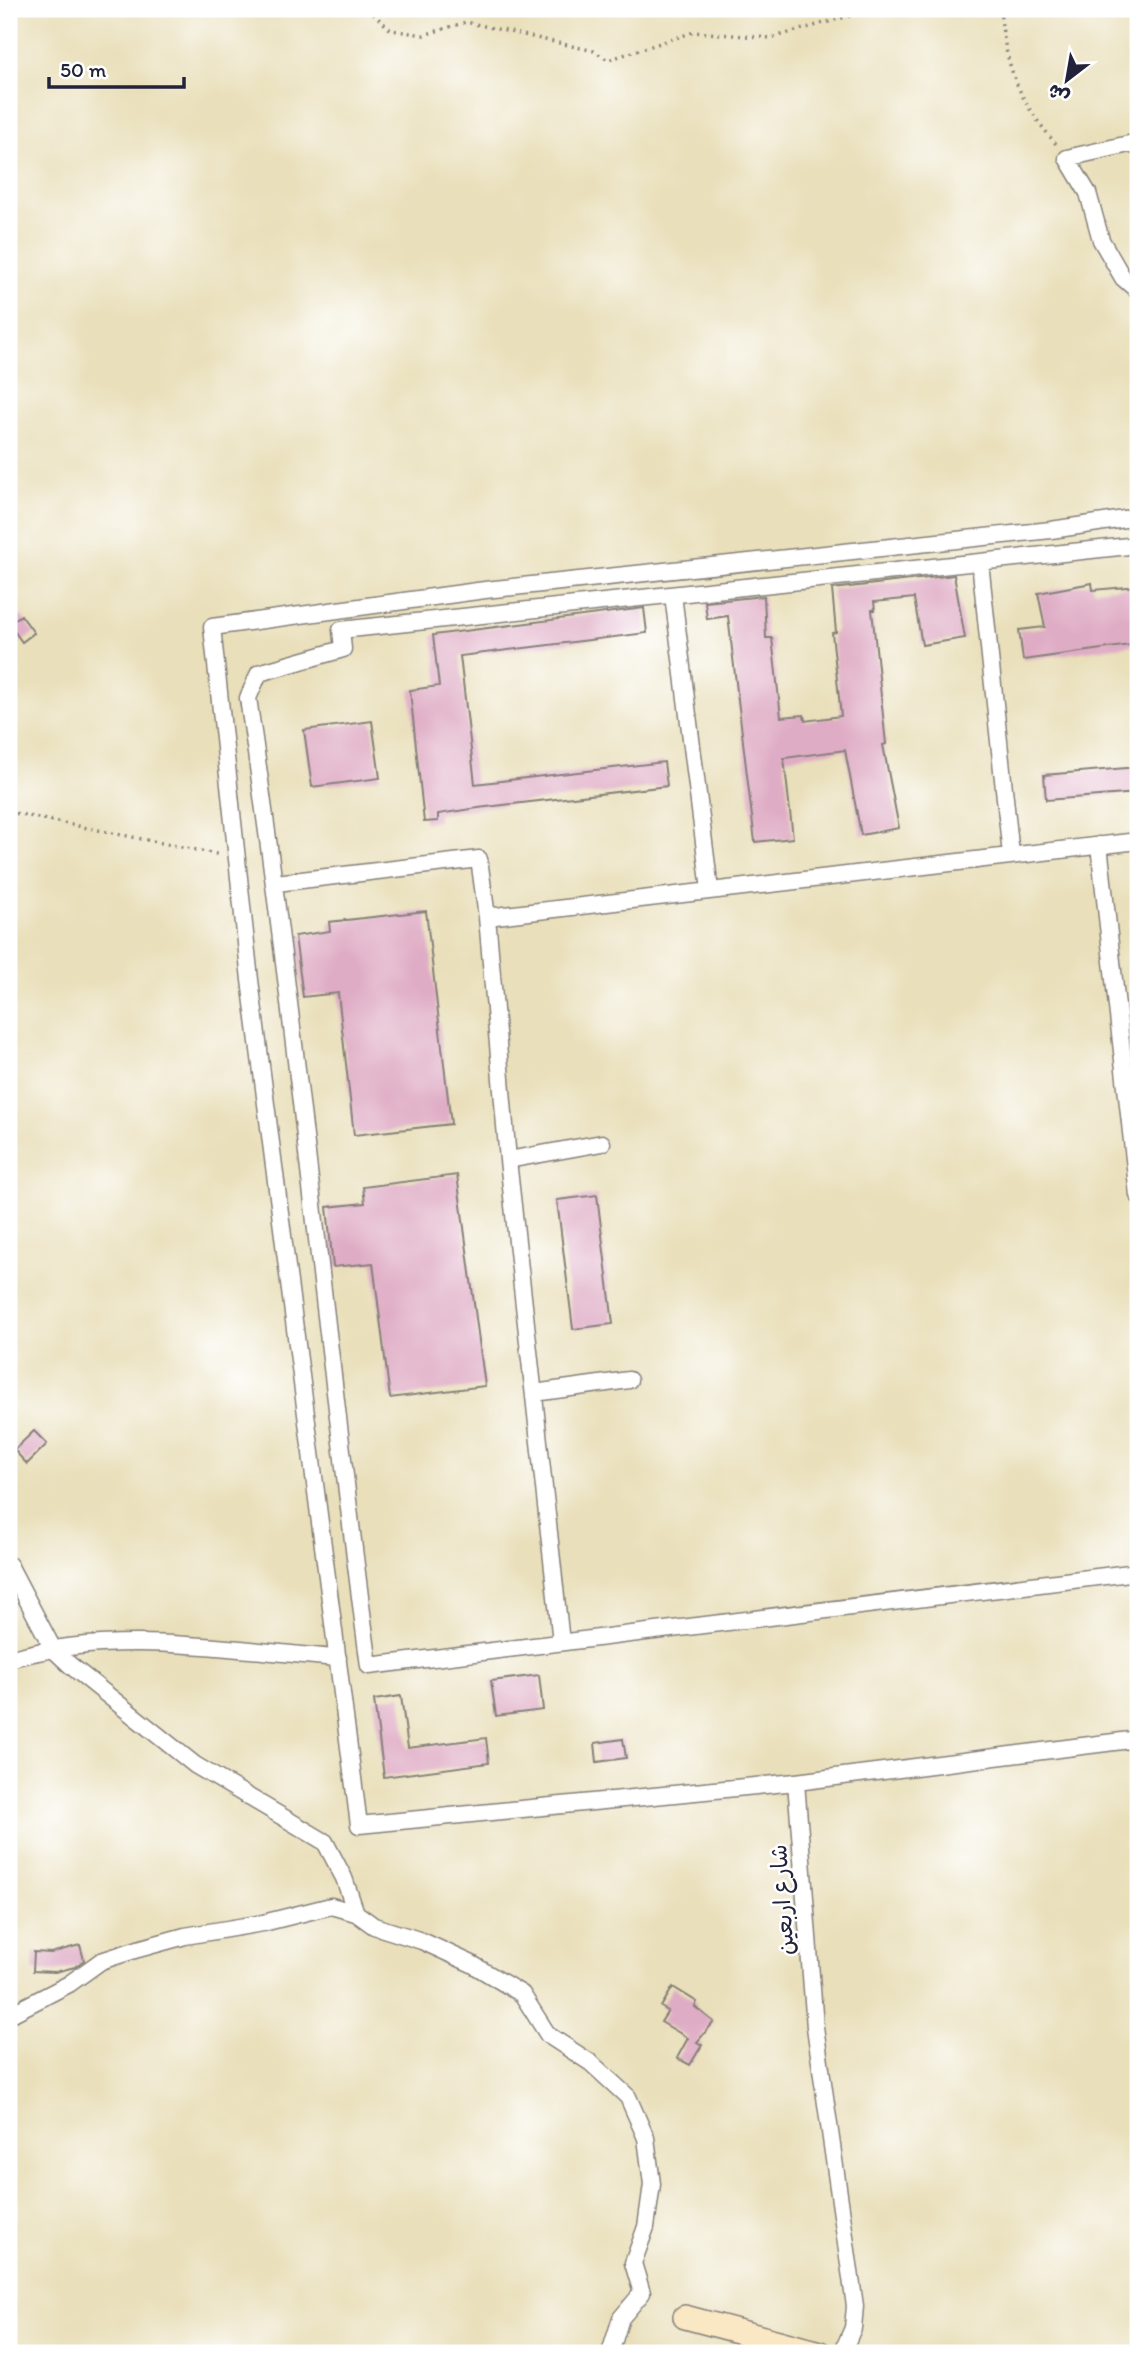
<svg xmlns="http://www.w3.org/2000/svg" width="1147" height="2362" font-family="Itim,'Playpen Sans Arabic',sans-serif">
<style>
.building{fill:#dfacc5}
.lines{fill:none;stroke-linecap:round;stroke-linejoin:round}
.street-casing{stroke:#86807a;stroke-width:19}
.secondary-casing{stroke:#86807a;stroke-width:26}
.path{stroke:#86807a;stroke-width:3.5;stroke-dasharray:2 5;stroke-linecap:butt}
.street{stroke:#fff;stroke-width:16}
.secondary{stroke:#fae7c3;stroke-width:23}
.labels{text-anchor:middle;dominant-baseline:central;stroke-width:5;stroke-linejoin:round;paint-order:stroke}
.street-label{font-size:23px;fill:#22223b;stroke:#fff}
</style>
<rect width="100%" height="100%" fill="#fff"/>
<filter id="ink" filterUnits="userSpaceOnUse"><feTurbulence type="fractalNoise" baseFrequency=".0143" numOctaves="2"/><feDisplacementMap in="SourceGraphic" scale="14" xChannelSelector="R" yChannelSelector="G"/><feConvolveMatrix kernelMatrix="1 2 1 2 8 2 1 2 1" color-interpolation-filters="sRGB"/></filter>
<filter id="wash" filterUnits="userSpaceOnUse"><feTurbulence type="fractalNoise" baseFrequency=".00686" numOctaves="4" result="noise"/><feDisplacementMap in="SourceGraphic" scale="28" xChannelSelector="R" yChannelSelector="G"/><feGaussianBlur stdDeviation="1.57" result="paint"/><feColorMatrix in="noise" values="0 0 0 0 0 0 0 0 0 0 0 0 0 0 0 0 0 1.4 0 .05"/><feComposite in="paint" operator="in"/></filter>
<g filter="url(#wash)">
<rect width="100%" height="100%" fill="#e9dfba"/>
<g id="blocks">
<path class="building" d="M954 575 965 638 922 645 914 598 874 602 875 610H872L886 744 883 745 899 828 861 835 845 750 784 758 793 838 755 842 728 616 707 619 705 602 764 596 766 638H772L781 717 804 715 805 721 841 716 832 633 836 632 832 589Z
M1092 583 1093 590 1138 586V644L1023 660 1019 630 1045 627 1038 593Z
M644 608 647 633 460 656 475 784 664 762 667 786 478 808 438 814V821L424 822 410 690 439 686 433 635Z
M21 615 34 633 22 642 9 624Z
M372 721 380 778 312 787 304 730Z
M1138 767V793L1046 800 1044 775Z
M426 911 451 1124 354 1135 338 993 303 997 295 936 330 931 329 922Z
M457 1175 485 1386 390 1398 373 1263 333 1267 327 1207 365 1203 363 1187Z
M597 1195 613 1324 573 1329 557 1200Z
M34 1431 47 1444 27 1464 14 1450Z
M539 1675 543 1710 496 1716 491 1681Z
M401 1696 408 1748 486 1738 489 1763 384 1777 374 1700Z
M623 1739 626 1758 597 1762 595 1743Z
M80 1945 84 1960 75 1967 55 1972 33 1971 34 1952 51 1953Z
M673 1987 697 2002 695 2007 714 2022 697 2042 702 2045 690 2065 677 2058 688 2038 661 2022 668 2011 661 2007Z"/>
</g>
</g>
<g filter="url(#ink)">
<use href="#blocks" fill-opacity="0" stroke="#86807a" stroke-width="2"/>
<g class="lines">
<g class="street-casing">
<path id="street" d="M1138 147 1129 144 1067 158 1088 193 1101 240 1123 278 1138 291
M1138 545 341 630 343 649 259 673 248 698C296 1020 326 1344 369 1666L1138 1572
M980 562 1011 855
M673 595 710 890
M1099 845 1138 1195
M276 883 479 859 487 917 1138 841
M487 917 508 1160 561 1642
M508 1160 602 1143
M534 1393 629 1380
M9 1565 53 1649 70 1665 195 1765 325 1842 344 1878 356 1913 374 1926 422 1941 472 1964 522 1994 548 2035 591 2063 628 2097 646 2138 652 2184 646 2227 633 2263 642 2293 621 2318 610 2353
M9 1659C116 1628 229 1650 338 1658
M796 1782 359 1825 250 980 212 627 485 590 1051 530 1138 517
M9 2015 69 1984 101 1961 138 1949 185 1936 263 1923 331 1906 356 1913
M842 2353 853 2328 855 2306 815 2027 796 1782 1138 1739"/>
</g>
<g class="secondary-casing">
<path id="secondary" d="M685 2317 820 2353"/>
</g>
<path class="path" d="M368 9 391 30 424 35 466 22 594 51 608 60 694 32 771 38 874 9
M1000 9C1006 68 1018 100 1057 145
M9 812 221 855"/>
<use href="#street" class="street"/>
<use href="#secondary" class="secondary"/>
</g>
</g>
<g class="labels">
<g class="street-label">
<text transform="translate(782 1900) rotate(-94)">شارع اربعين</text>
</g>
</g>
<rect width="1147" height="2362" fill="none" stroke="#fff" stroke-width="35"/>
<g transform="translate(1067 80) rotate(211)" stroke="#ffffff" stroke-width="5" paint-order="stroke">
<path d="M0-5L12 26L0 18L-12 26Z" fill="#22223b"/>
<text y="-10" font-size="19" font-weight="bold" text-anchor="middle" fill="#22223b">ش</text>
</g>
<path d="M49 77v10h135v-10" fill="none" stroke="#22223b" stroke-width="3.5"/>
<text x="60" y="77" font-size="21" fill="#22223b" stroke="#ffffff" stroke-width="5" paint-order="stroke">50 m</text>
</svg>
